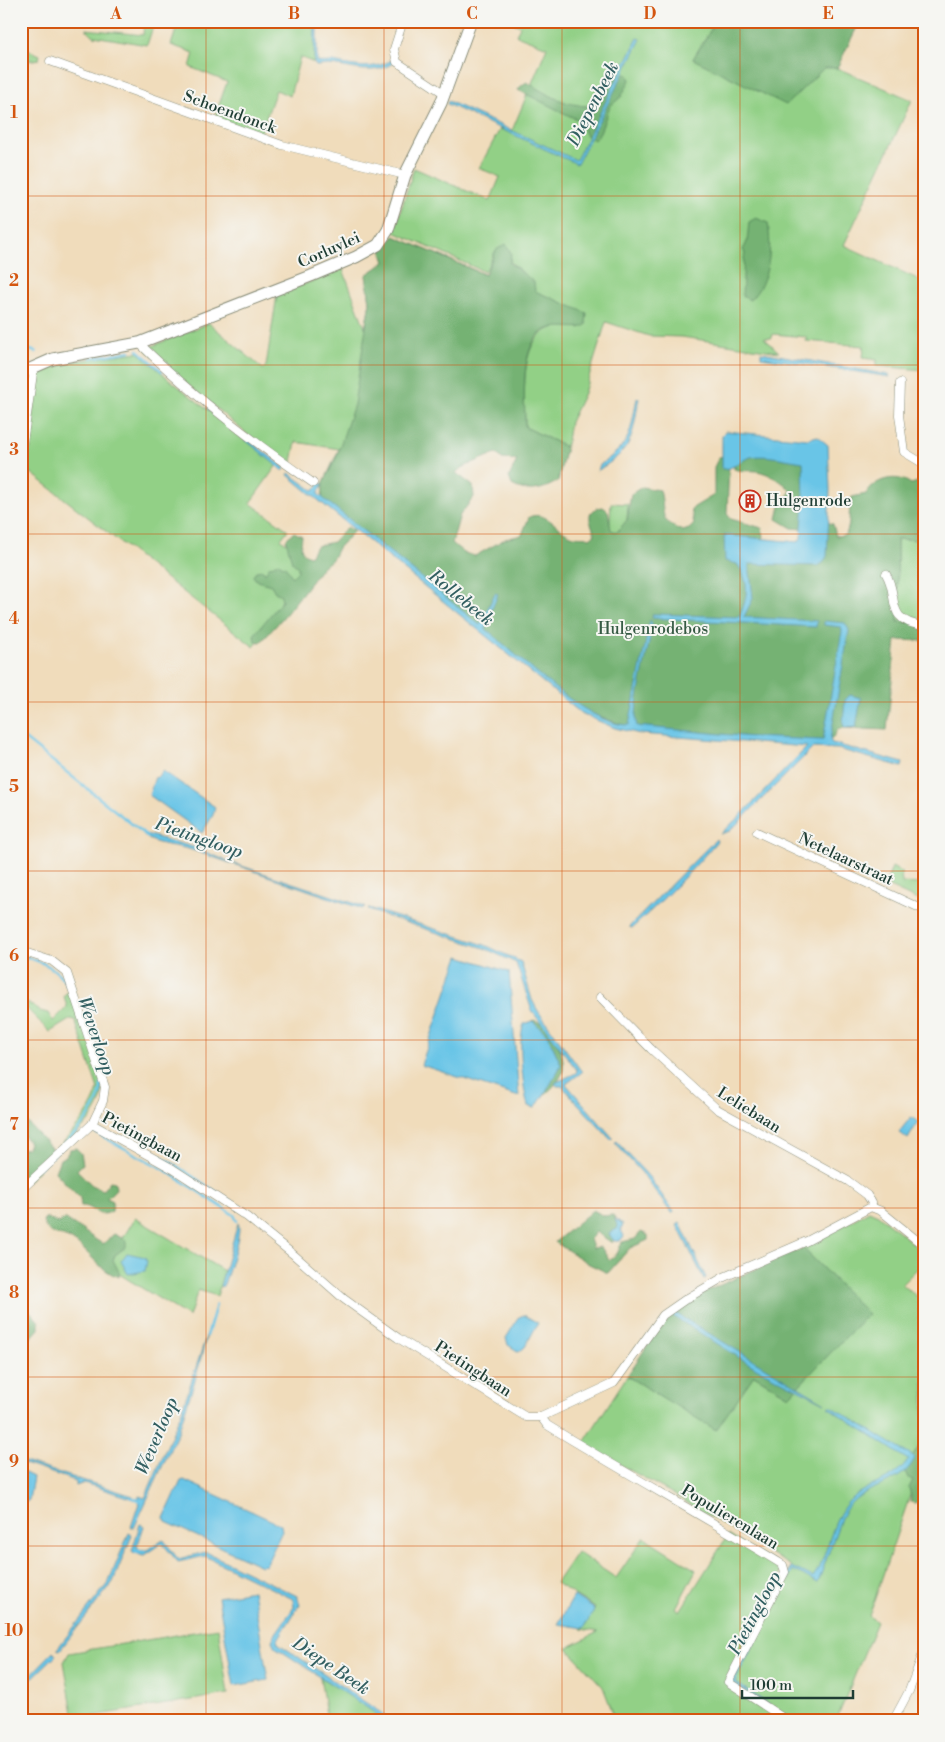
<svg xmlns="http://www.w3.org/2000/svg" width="945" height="1742" font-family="'Libre Bodoni',serif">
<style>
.green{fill:#92d086;stroke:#58865d}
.forest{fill:#75b273;stroke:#4a7854}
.water{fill:#69c5e7;stroke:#44818e}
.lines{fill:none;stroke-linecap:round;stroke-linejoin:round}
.stream{stroke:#69c5e7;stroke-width:2.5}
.street-casing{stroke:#888c78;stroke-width:9}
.secondary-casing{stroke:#888c78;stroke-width:13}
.street{stroke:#fff;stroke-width:8}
.secondary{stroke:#fff;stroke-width:11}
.grid{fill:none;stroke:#d45610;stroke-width:1;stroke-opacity:0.55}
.labels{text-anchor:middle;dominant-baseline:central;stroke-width:4;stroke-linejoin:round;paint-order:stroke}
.street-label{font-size:16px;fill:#1f3d34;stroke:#f6f6f2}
.poi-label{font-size:16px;fill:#1f3d34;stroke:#f6f6f2;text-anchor:start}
.park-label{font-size:16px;fill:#365a44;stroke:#f6f6f2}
.water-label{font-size:18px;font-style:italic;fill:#325f61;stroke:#f6f6f2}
.neatline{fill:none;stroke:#d45610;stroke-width:2}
.grid-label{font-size:16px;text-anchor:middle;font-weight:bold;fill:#d45610}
</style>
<rect width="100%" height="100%" fill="#f6f6f2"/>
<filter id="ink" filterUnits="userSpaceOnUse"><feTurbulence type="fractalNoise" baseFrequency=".02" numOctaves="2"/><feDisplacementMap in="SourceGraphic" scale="10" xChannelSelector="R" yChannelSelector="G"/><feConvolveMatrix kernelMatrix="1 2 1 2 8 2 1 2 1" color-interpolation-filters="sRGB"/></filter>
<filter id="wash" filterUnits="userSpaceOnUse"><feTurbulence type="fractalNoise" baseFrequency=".0096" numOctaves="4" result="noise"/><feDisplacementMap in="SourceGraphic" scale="20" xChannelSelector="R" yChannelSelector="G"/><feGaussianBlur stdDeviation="1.12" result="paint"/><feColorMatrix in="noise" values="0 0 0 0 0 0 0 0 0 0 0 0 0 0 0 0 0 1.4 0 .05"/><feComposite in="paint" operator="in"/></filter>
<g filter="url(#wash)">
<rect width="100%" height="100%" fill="#f0dcbb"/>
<path class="green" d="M22 21 29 22 22 47 40 55 39 59 21 62Z
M144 21H155L147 45 94 36 86 29 143 35Z
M179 21H304L315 27 314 63 300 57 290 96 276 90 260 135 214 119 227 82 190 67 194 53 171 45Z
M509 21H716L693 59 837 68 912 100 844 245 924 282V370L877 366V360L863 358 864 346 806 341V337L773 334 772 338H764L779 352 682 337 649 336 606 322 584 393 570 422 566 447 525 427C525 387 515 314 580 328L535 291 521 271 496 250 485 272 394 232 414 168 490 201 500 177 479 168 500 129 511 133 547 47 516 35 520 26Z
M394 236 531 294 323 484 339 449 296 442 291 466 253 439 145 349 209 323 263 369 266 366 277 295 343 269 365 328 370 302 366 275 385 262 381 249Z
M138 352 169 379 277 465 250 503 288 530 281 539 319 568 254 647 25 468 38 373 54 364Z
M611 503 628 504 626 538 609 536Z
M897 539 924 540V623L898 622Z
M892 867 901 872 902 883 924 884V903L885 885Z
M68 991 71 992C79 1013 106 1075 102 1095 97 1119 72 1138 55 1155L53 1153C71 1134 91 1114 98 1089L75 1020 71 1019 50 1032 21 1003V998L40 1011 48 1013 53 1021 67 1007 64 996Z
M869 1211 878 1215 924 1252V1262L902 1284 922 1301 924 1299V1454L869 1616 877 1622 836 1721H793L731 1681 791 1566 673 1494 583 1444 627 1376 715 1429 754 1375 789 1396 867 1314 803 1248Z
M135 1218 224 1271 217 1296 198 1290 189 1317 106 1266Z
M728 1535 778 1565 781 1572 727 1677 786 1721H616L603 1687 567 1648 598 1632 581 1629 595 1608 556 1583 577 1552 616 1578 644 1537 696 1570 676 1608 680 1611Z
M218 1628 228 1694 74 1719 64 1662 69 1653Z
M320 1677 391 1721H327Z"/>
<path class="forest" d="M716 21H807L820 28 824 21H860L837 68H824L786 105 693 59Z
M610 70 628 75 630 80 621 97 610 106 600 132 594 140 584 133 582 122 518 90 522 85 527 82C545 94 567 106 589 106L598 87 606 88 608 84 605 78Z
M756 218 768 223C772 250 770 280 750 300L742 296C743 284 743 263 745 253L743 250 747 242 749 222Z
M394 236 485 275 496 250 506 244 511 253 510 263 534 282 535 291 587 313 586 325 583 327C572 329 560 325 548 329 518 340 525 401 525 427L566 447 558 481C544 490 528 494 512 485L509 477 517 460 502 459 496 453C486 458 461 466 456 473L473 486 474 497 460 515 452 543 464 553 475 556 505 539 522 535 529 517C546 510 556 529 571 535 578 538 583 535 590 538L595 534 590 521V514L596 508 603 507 608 511 611 530 617 532 627 520 631 494 642 487 660 490C666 514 657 521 683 531L689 529 694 524 691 509 714 495V467L719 457 726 456 729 463 727 514 731 519 762 528 764 536 762 541 780 559 824 521 833 524 836 536 845 535C852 526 847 509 852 497L866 494C874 479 897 473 911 484L924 480V540L897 539 898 622 924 623V641L896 640 887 730 839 728 832 739 826 742 633 729 574 707 322 500 323 484 336 458 354 404 370 302 366 275 385 262 381 249Z
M739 452 805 460 811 469 804 529 792 528 777 519 780 506 791 491C784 482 769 473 757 471 749 470 743 472 734 469V458Z
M347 527 354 531C349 537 343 542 338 548 336 551 335 555 333 558 330 563 324 564 321 568 302 594 284 618 261 642L255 641 254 635 282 601 281 595 275 592 271 585 257 581 253 576 256 571 263 570 265 573 269 567 278 563 286 567 292 577 298 571V567L292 562 286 539 294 532 302 536C301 546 299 553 310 556L316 546 333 542Z
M533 1020C551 1024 566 1053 563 1070 562 1078 551 1090 545 1094L542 1093 531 1025Z
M21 1116 53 1150V1156L27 1182 21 1181V1149L27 1148 29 1143 25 1137 21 1136Z
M76 1148 81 1153 83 1164 77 1170 92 1185 103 1190 110 1181 115 1182 116 1189 107 1198 113 1201 112 1211C98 1220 94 1205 81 1206L80 1198 55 1172 60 1159 66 1156 70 1149Z
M593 1210 604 1216 613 1215 620 1227 612 1243 596 1232 590 1239 593 1248 601 1247 609 1260 617 1254 622 1242 635 1239 641 1232 648 1235V1240L630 1248 608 1273 589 1264 555 1242Z
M47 1218 59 1223 64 1219C75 1223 90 1237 103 1244L114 1234 126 1240V1247L115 1255 113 1260 119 1272V1277C99 1271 89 1250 70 1239 59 1233 48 1238 43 1221Z
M803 1248 868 1314 789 1396 754 1375 716 1430 627 1376 667 1316 698 1295Z
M26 1306 39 1322V1329L30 1339 21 1344V1330H24L28 1324 21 1316V1307Z
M924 1437V1494L922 1499 915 1503 910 1502 911 1496 909 1488 913 1480 908 1478 904 1469C911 1459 918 1449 924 1437Z"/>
<path class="water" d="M315 21H317V62C322 63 328 62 333 62 352 66 373 71 392 60L393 63C372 77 350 66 328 65 324 65 320 66 316 66L314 63Z
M638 38 641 39 577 164 447 104 448 101 576 160Z
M761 352 889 375 890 377 761 357Z
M637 398H639C632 440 633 449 597 471L600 465C633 441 629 436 637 398Z
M206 407 284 467 285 469 283 471Z
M725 431 808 439 817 436 828 445 830 490 827 556 823 563 817 566 749 564 753 598 744 617 817 621 816 627 652 618 653 614H657L739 617C748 598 750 581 737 564L725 561 724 535 798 542 801 538 804 505 803 462C787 460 766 454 751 457 740 460 733 470 722 469V436Z
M289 473 314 491 320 483 323 484 318 494 480 625 495 593 498 594 489 616 486 629C519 656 588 726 629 725L650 620 652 623C651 643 631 712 637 726L753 737 823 740 842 631 841 627 824 625V621L845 623 849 630 830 740 832 743 903 763 902 767 838 749 813 748 730 831 720 834 739 817 807 747 640 734 615 728 582 714 307 491 288 475Z
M850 695 861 698 856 727 845 728 843 724 845 700Z
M163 771 215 807 213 815 202 833 149 795 155 777 156 778Z
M145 834 193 847 230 862 365 907 363 909C306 890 249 869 192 850 178 845 156 846 144 836Z
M716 839 717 841C691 872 662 901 632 928L629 927Z
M369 908 485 945 521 962 532 1000 538 1011 582 1072 566 1084 613 1138 611 1140 562 1086H557L555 1083 576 1073 577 1070 532 1011 516 963 484 948 380 914 368 910Z
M459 956 509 972 519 1097 421 1065Z
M533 1021 547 1034 561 1064C559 1071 540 1102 535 1108L528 1106C523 1088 517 1040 524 1024Z
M911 1117 918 1122 908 1139 899 1132Z
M616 1141 649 1177 674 1212 672 1214 642 1173 615 1143Z
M615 1219 623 1224 621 1230 624 1236 620 1241H614L609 1234 618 1228Z
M238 1223C243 1231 227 1275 223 1287L220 1286Z
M680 1223 706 1278 704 1279 677 1225Z
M127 1253 145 1257 147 1261 145 1271 128 1274 121 1261Z
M675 1313 825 1403 756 1368 673 1316Z
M524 1315 538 1323 525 1347 519 1352 508 1345 506 1338 519 1317Z
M207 1334 195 1380 178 1432 134 1528 131 1527 139 1503V1496L145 1498 181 1413Z
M831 1406 915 1458C904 1484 870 1484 852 1502 848 1506 844 1512 841 1518L818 1583 793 1570 738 1675 735 1682 786 1716 733 1684 732 1680 791 1567 813 1577C830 1554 829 1523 849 1501 864 1484 897 1481 908 1460L828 1407Z
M21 1461 133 1496V1499L84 1483 76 1486V1481L21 1463Z
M21 1471 33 1477 29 1500 21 1506Z
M184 1480 281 1525 282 1531 266 1565 261 1566 166 1522 164 1518 181 1481Z
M140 1524 144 1526 137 1547 141 1550H147L163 1539 178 1559 206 1552 297 1596 300 1604 277 1641 279 1644 393 1721H387L275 1647 272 1641 274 1636 294 1607 293 1599 205 1556 178 1562 162 1543 144 1555 134 1553 132 1551Z
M129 1533 132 1535 113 1582 60 1650 57 1649 108 1583Z
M253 1591 268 1680 234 1686 218 1597Z
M574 1596 593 1608 594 1611 584 1628 558 1624Z
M53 1652 56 1655 21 1689V1685Z"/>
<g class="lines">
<path class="stream" d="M21 347 36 352
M138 350 162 371
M91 358 130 351
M21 736 147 836
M21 955C42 962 57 967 68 986
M92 1131 165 1170 234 1215 237 1221
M130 1141 166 1159 241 1208
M39 1168C59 1149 102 1114 101 1084
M207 1336 216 1305
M130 1497 141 1501"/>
</g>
</g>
<g filter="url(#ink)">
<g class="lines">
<g class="street-casing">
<path id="street" d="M403 21 394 49 397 62 445 94
M50 61 282 145 405 175
M922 183H924
M139 343C192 395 252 441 313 483
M900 383 899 415 904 452 924 464
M21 456 34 367
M886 574C900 597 883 621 924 626
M757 832 924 910
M21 951 52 961 67 973 105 1087 103 1101 92 1124 21 1190
M600 997 651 1049 717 1109 848 1181 867 1195 872 1203 871 1207
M92 1124 173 1169 247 1217 294 1255 344 1299 398 1338 526 1417H541L614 1383 663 1315 686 1299 724 1277 807 1241 871 1207
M871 1207 881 1211 924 1246
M541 1417 547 1425C625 1473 705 1517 783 1565L785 1572 728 1682 788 1721
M893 1721 909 1691 924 1651"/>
</g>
<g class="secondary-casing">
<path id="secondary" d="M21 373 53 359 139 343 311 276 356 257 378 245 388 230 405 175 441 103 471 21"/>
</g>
<use href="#street" class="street"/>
<use href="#secondary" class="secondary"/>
</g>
</g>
<path class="grid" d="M206 21V1721M384 21V1721M562 21V1721M740 21V1721M21 196H924M21 365H924M21 534H924M21 702H924M21 871H924M21 1040H924M21 1208H924M21 1377H924M21 1546H924"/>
<defs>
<g id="building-ring" transform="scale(1.125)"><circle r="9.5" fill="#f6f6f2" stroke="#c8321e" stroke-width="1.5"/><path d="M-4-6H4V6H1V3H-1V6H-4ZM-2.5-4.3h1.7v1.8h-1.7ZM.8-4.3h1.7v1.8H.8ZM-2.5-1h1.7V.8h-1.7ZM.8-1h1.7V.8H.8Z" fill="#c8321e"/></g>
</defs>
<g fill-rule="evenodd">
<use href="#building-ring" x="750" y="501"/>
</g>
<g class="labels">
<g class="street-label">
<text transform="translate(230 112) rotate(20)">Schoendonck</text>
<text transform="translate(329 250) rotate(-24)">Corluylei</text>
<text transform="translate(846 859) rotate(25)">Netelaarstraat</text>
<text transform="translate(749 1110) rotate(32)">Leliebaan</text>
<text transform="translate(142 1137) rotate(28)">Pietingbaan</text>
<text transform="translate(473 1369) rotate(33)">Pietingbaan</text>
<text transform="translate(730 1517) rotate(31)">Populierenlaan</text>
</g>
<g class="poi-label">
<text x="766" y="501">Hulgenrode</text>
</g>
<g class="park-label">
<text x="653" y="629">Hulgenrodebos</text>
</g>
<g class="water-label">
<text transform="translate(593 104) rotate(-63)">Diepenbeek</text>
<text transform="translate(461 598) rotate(39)">Rollebeek</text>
<text transform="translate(199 838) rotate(19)">Pietingloop</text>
<text transform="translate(96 1036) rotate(71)">Weverloop</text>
<text transform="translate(157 1436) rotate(-67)">Weverloop</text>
<text transform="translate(755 1613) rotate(-62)">Pietingloop</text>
<text transform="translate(331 1666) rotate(34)">Diepe Beek</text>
</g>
</g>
<rect width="945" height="1742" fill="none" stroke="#f6f6f2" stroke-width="55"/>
<path d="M742 1690v8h111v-8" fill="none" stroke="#1f3d34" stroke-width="2.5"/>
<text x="750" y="1690" font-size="15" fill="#1f3d34" stroke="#f6f6f2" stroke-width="4" paint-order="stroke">100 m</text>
<rect x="28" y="28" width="890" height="1686" class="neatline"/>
<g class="grid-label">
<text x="116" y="19">A</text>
<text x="294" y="19">B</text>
<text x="472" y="19">C</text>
<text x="650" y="19">D</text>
<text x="828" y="19">E</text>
<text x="14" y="118">1</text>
<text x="14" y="286">2</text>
<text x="14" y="455">3</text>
<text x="14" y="624">4</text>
<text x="14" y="792">5</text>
<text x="14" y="961">6</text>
<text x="14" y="1130">7</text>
<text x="14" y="1298">8</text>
<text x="14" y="1467">9</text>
<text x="14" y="1636">10</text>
</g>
</svg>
